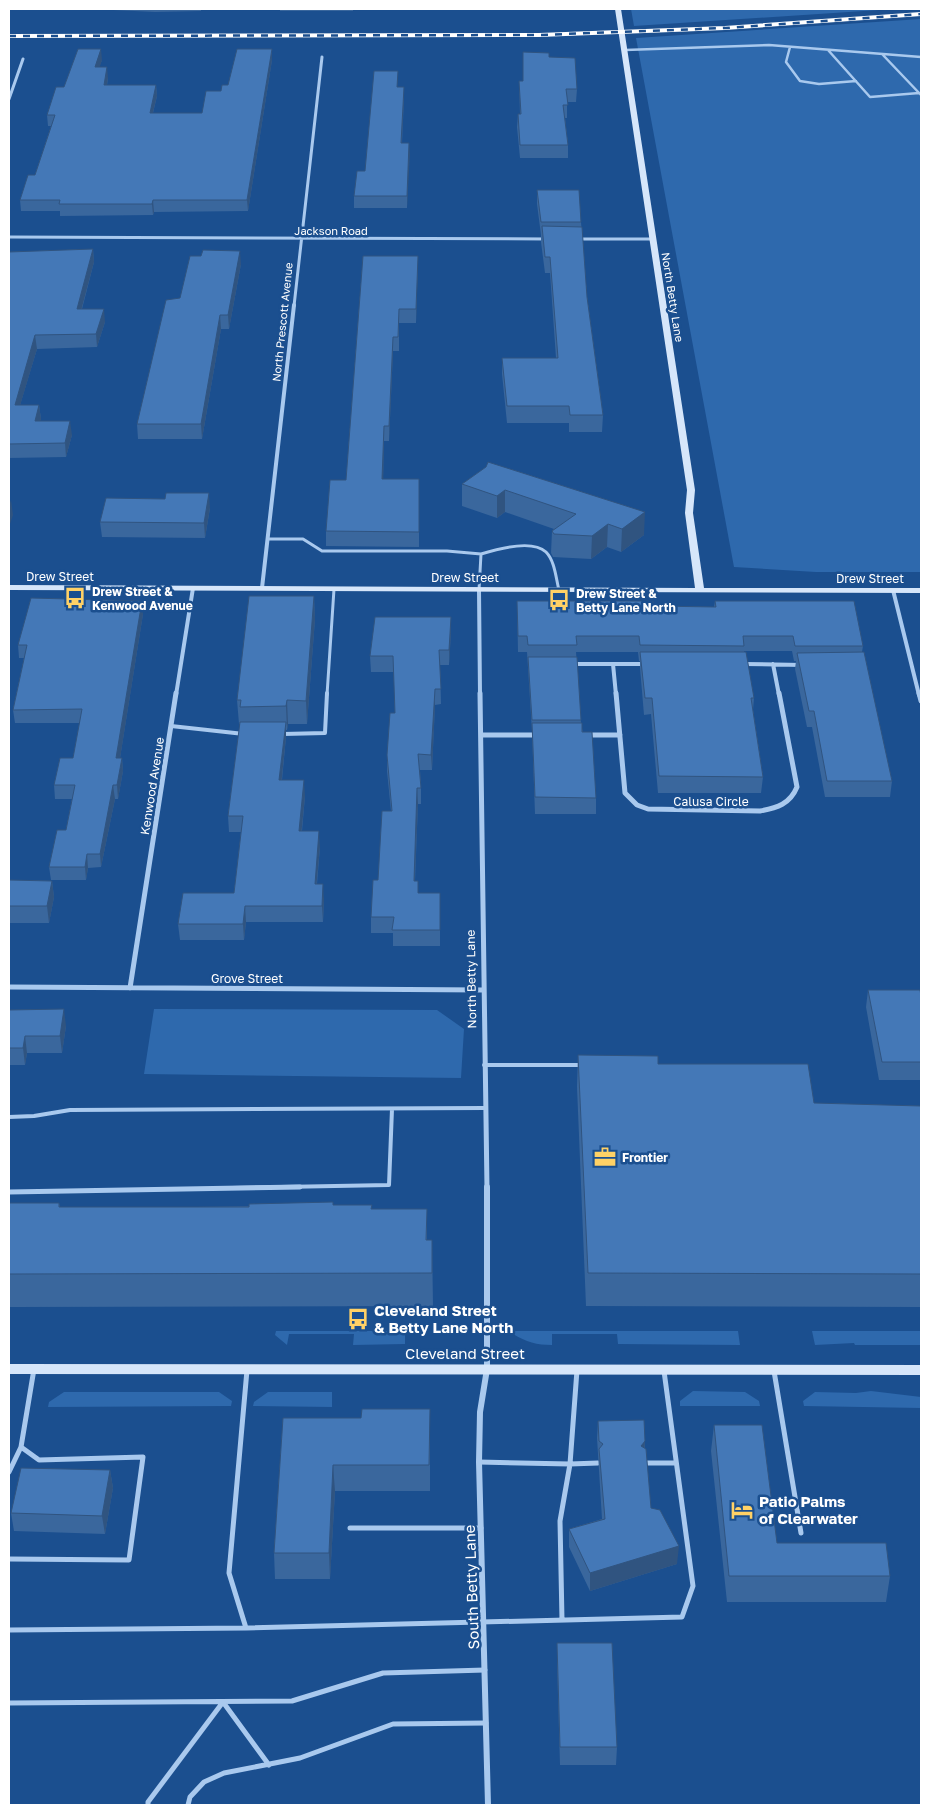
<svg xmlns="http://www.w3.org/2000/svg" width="930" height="1814" font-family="'Golos Text',sans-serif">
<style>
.green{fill:#2e69ad}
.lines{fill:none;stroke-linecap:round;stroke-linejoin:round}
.lane-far3{stroke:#a9c9ee;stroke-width:2.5}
.lane-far2{stroke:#a9c9ee;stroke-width:3}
.lane-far1{stroke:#a9c9ee;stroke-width:4}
.lane{stroke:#a9c9ee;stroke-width:5}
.street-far3{stroke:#a9c9ee;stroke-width:3}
.street-far2{stroke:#a9c9ee;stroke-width:4}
.street-far1{stroke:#a9c9ee;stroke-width:5}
.street{stroke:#a9c9ee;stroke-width:6}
.secondary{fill:#d6e6fa;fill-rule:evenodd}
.rail-casing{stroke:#fff;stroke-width:4}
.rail{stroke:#1b4f8f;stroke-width:2.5;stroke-dasharray:7;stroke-linecap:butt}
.wall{fill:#3a679d}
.shaded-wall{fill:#305480}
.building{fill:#4478b7;stroke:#305480}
.labels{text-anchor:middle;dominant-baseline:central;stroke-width:5;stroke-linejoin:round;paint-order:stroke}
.far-street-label{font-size:11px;fill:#fff;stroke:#1b4f8f}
.street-label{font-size:12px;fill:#fff;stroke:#1b4f8f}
.poi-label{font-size:12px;font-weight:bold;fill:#fff;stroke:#1b4f8f;text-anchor:start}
.near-poi-label{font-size:15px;font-weight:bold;fill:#fff;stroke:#1b4f8f;text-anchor:start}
.near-street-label{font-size:15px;fill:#fff;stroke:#1b4f8f}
</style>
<rect width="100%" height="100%" fill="#1b4f8f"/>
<path class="green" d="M631 9H894L634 26Z
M921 19V572H816L734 567 636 38Z
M154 1009 437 1010 464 1029 461 1078 144 1074Z
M276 1331H403L405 1332V1344L353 1345 354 1334H289L287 1345 275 1335Z
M515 1331H738L740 1345 618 1344 617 1334H552V1345C537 1345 526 1342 513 1334Z
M812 1331H921V1345H855L854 1343 815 1345Z
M693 1391 745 1392 759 1401 760 1406H680V1401Z
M871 1391 921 1397V1408L804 1406 803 1401 815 1392 856 1393Z
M64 1392H219L232 1401 231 1406 48 1407 49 1402Z
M268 1392H332V1407L253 1406 254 1402Z"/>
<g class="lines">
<path class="lane-far3" d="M790 47 786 62 800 81 819 84 856 81
M625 50 769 45 921 57
M828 50 870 97 919 93
M882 54 921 95"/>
<path class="lane-far2" d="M268 539H303L322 551H447L481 554 479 590
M481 554C497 549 532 539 546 552 555 561 556 579 559 590
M327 695 334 589"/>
<path class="lane-far1" d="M171 726 244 734
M283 734 325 733 327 693
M484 1065H582
M9 1117 34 1116 70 1110 485 1108
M232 1188 389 1185 392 1109"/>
<path class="lane" d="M9 1192 300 1187
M774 1371 801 1533
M479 1462 570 1464 577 1370
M644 1463H676
M9 1472 21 1447 34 1369
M350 1528H481
M9 1559 129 1560 143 1457 39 1460 21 1447
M562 1620 560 1521 570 1464 598 1463
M246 1628 229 1573 247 1370
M9 1630 246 1628 682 1617 693 1586 664 1371
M9 1703 292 1701 383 1673 485 1670
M148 1805V1802L223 1702 269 1765
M188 1805 190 1797 204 1782 224 1773 300 1758 393 1724 486 1723"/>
<path class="street-far3" d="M9 99 23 59
M9 237 548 239
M577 239H653
M294 306 322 57"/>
<path class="street-far2" d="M262 588 294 305
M479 590 480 695
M893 590 919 695
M571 664H645
M613 664 616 695
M743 664 802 665
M773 664 779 695
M176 695 193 588"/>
<path class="street-far1" d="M480 693 487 1188
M616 693 625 793 637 805 648 809 760 811C777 808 790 804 797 787L779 693
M919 693 921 701
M481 735H538
M586 735H620
M9 987 484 990
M130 988 176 693"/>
<path class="street" d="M487 1187V1369L480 1412 479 1462 488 1805"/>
<path class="secondary" d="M615 9H621L695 490 693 513 704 588H921V593L9 590V585L695 588 685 513 687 490Z
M9 1364 921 1365V1375L9 1374Z"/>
<g class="rail-casing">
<path id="rail" d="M9 36 539 35 725 28 921 14"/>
</g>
<use href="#rail" class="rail"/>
</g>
<path class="wall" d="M113 9H201V11L155 12 113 10Z
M280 9H445V10L353 9V11H280Z
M272 49V60L248 211 154 212 153 215 60 216V211H21L20 200 35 175 51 126H48L47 115 64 87 102 60 99 67 108 78 107 85H156L157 96 153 113H202L221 91Z
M549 57 577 89 576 102H567V118H565L568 145V158H520L517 127 518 114H520L519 81H523Z
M398 87 404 98 402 143H409L407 208H354V196L365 171Z
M537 190 581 222 587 297 603 415 602 432H569V423H507L502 374V358H556L550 273H545L541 242V235L537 204Z
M93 249 94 262 82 309 105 322 97 347 37 349 20 405H39L41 419 40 421 72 435 66 457 9 458V252Z
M363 256H418L416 323H399V351H393L389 441H384L383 479H419V547L326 546V531L346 480Z
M241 264 229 329H221L202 439H138L137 424Z
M486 467 644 535 621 552 607 547 591 559 553 557 551 553 552 531 554 529 505 512 497 518 462 506V484Z
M210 508 205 538 102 537 100 522Z
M314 596 315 619 307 724H288L287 730H286V737L282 780 305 796 302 831 320 847 317 884 324 900 323 922H246L244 940H180L178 924 234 893 241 832H229L228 816 240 724H239L237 700Z
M142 601 143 614 120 758H122L123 771 118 799H115L101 867 88 868 86 880H51L49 867 66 830 72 799H55L54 785 73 758 80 723H15L13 710 24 658H19L18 645Z
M517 601 654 606 714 607 715 601 863 646 862 652 892 781 890 797H825L812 727H807L795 669 796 661H794L792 651H744L754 698 753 710 763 777 761 793H658L651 714 644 715 640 668V661H639L638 652H576L581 723 596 798V814H535L532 731 527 652H518Z
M451 632 449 665H440L441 704 435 705 432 770H420L421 788V804H418L415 881 418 893H440V946H393V933H371V917L391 811 387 771V755L395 713 394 672H371L370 656Z
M9 880 52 881 54 897 49 923H9Z
M868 990 921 996V1080H879L866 1007Z
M9 1010 66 1026 62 1053H27L25 1065H9Z
M578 1055 658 1064 814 1103 921 1106V1307L586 1306 577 1087Z
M9 1203H59L60 1207H196L333 1205 372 1209H427V1240H432L433 1306 9 1307Z
M283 1418 430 1435V1491H335L330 1579H275L274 1553Z
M598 1421 645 1441V1449L651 1508 677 1564 590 1591 569 1547V1529L602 1519 597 1438Z
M714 1425 777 1543 890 1576 886 1602H727L711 1451Z
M110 1470 113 1488 105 1534 14 1531 11 1513Z
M557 1643 617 1747 616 1765H560L557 1661Z"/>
<path class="shaded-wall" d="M101 49 102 60 96 78 95 67Z
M272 49V60L248 211 247 200Z
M107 67 108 78 105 96 104 85Z
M156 85 157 96 150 124V113Z
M404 87V98L401 154V143Z
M409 143 410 154 407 208V196Z
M153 200 154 212 153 215 152 204Z
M93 249 94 262 78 322 77 309Z
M240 251 241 264 229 329 228 315Z
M418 256V270L416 323V309Z
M104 309 105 322 97 347 96 334Z
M220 315 221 329 202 439 201 424Z
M35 335 37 349 16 419 15 405Z
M393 337V351L389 441V426Z
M39 405 41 419 36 435 35 421Z
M70 421 72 435 66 457 65 443Z
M384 426V441L383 494 382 479Z
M505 490V512L497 518V496Z
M209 493 210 508 205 538 204 523Z
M11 500 13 515 9 527V506Z
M645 512 644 535 621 552 622 529Z
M608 524 607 547 591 559 592 536Z
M314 596 315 619 307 724 306 701Z
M142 601 143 614 118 771 116 758Z
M451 617V632L449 665V650Z
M435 689V705L432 770 431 755Z
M287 700 288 724 287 730 286 706Z
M286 722V737L280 796 279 780Z
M122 758 123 771 118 799 117 785Z
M304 780 305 796 300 847 299 831Z
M113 785 115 799 101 867 100 854Z
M417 788 418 804 414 897V881Z
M319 831 320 847 315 900V884Z
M87 854 88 868 86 880 85 867Z
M52 881 54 897 49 923 47 906Z
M323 884 324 900 323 922 322 906Z
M245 906 246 922 244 940 243 924Z
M64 1009 66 1026 62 1053 60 1036Z
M25 1036 27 1053 25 1065 23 1048Z
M645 1441 644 1459 641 1446Z
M333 1465 335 1491 330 1579 329 1553Z
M110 1470 113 1488 105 1534 102 1516Z
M679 1546 677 1564 590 1591V1573Z"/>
<path class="building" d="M78 49H101L95 67H107L104 85H156L150 113H202L206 91H221L222 85H228L237 49H272L247 200H153L152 204H59L60 200H20L28 175H35L55 115H47L56 87H64Z
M523 52 549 53V57L575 58 577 89H566L568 105H563L568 145H520L518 114H521L519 81H523Z
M374 71H398L397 87H404L401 143H409L407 196H354L357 171H365Z
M537 190H579L581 222H541Z
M542 226 582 227 587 297 603 415H570L569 406H507L502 358H558L550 257H545Z
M93 249 77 309H104L96 334 35 335 15 405H39L35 421H70L65 443 9 444V252Z
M203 250 240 251 228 315H220L201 424H137L166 300 180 298 190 256H201Z
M363 256H418L416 309H399L398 337H393L389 426H384L382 479H419V532L326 531 330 480H346Z
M488 462 645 512 622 529 608 524 592 536 554 534 552 531 576 514 505 490 497 496 462 484 486 467Z
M166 493H209L204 523 100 522 106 498 165 499Z
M249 596H314L306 701 287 700 286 706 240 707 241 700H237Z
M31 598 142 601 116 758H122L117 785H113L100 854H87L85 867H49L57 830H66L75 785H54L60 758H73L82 709 13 710 27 645H18Z
M517 601H653L654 606 716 607 715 601H854L863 646H795L793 636H743L744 646 640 645 639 636H576L577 645H528L527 636H518Z
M375 617H451L449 650H439L441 689H435L431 755 418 754 421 788H417L414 881H418V893H440V930H392L394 917H371L373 880H378L382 811H392L387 755 390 713H395L393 656H370Z
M640 652H746L754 698H751L763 777 659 776 652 698H645Z
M864 652 892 781H827L814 711H809L797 653Z
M528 657H577L581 720H532Z
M240 722H286L279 780H304L299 831H319L315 884H323L322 906H245L243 924H178L183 893H234L243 816H228Z
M532 723H582V732H592L596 798 535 797Z
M9 880 52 881 47 906H9Z
M868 990H920L921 996V1062H882Z
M64 1009 60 1036H25L23 1048H9V1010Z
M578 1055 658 1056V1064H808L814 1103 921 1106V1274L588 1273Z
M333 1202V1205H372L371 1209H427L426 1240H432V1273L9 1274V1203H59V1207H249V1204Z
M362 1409H430L429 1465H333L329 1553H274L283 1418H361Z
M644 1420 645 1441 641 1446 646 1449 651 1508 660 1510 679 1546 590 1573 569 1529 605 1519 599 1449 603 1444 599 1441 598 1421Z
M714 1425H762L777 1543H886L890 1576H729Z
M21 1468 110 1470 102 1516 11 1513Z
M557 1643H612L617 1747H560Z"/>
<defs>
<g id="bus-bare" transform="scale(1.725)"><path d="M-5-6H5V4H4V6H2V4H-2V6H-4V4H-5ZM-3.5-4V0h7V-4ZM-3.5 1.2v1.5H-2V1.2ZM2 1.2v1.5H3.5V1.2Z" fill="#ffd166" stroke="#1b4f8f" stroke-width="2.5" paint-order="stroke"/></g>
<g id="office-bare" transform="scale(1.725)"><path d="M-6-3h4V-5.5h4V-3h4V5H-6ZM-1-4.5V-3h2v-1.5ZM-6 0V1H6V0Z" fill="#ffd166" stroke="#1b4f8f" stroke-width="2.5" paint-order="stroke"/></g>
<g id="hotel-bare" transform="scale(1.725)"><path d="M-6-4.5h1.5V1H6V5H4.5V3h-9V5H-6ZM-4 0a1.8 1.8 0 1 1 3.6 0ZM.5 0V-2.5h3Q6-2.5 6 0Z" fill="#ffd166" stroke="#1b4f8f" stroke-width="2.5" paint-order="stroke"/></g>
</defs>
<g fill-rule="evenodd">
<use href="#bus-bare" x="75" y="598"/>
<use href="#bus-bare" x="559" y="600"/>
<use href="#office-bare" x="605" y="1157"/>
<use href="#bus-bare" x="358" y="1319"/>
<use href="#hotel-bare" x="742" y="1510"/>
</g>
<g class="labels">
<g class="far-street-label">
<text x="331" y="230">Jackson Road</text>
<text transform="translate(673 297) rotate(81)">North Betty Lane</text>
<text transform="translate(282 322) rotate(-84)">North Prescott Avenue</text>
</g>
<g class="street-label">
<text x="60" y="576">Drew Street</text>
<text x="465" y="577">Drew Street</text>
<text x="870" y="578">Drew Street</text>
<text transform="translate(152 786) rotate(-81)">Kenwood Avenue</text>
<text x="711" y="801">Calusa Circle</text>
<text x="247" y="978">Grove Street</text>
<text transform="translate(471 979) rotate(-91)">North Betty Lane</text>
</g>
<g class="poi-label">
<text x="92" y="591">Drew Street &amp;<tspan x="92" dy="14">Kenwood Avenue</tspan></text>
<text x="576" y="593">Drew Street &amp;<tspan x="576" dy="14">Betty Lane North</tspan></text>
<text x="622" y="1157">Frontier</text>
</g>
<g class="near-poi-label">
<text x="374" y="1310">Cleveland Street<tspan x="374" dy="17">&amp; Betty Lane North</tspan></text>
<text x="759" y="1501">Patio Palms<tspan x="759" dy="17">of Clearwater</tspan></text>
</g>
<g class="near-street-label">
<text x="465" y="1353">Cleveland Street</text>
<text transform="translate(471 1587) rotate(-92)">South Betty Lane</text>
</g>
</g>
<rect width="930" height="1814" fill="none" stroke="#ffffff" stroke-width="20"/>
</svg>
